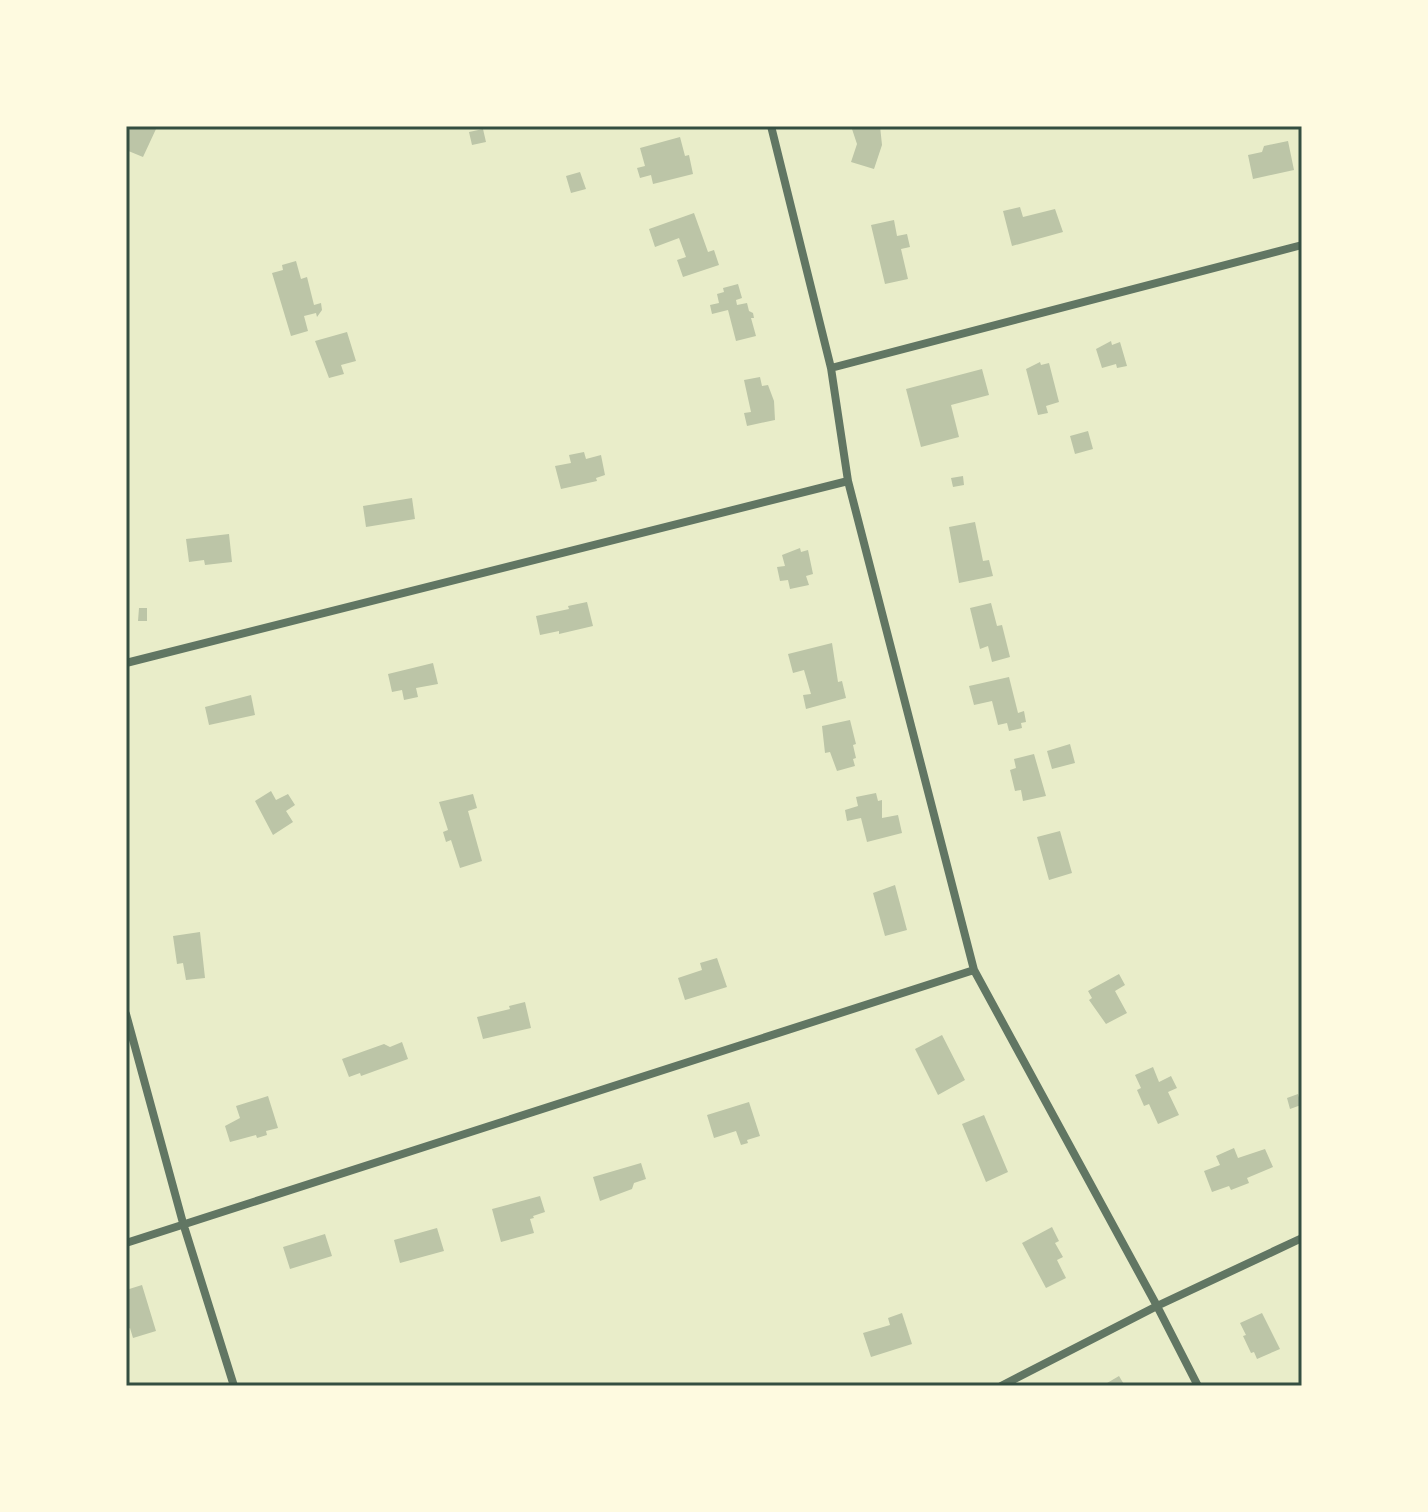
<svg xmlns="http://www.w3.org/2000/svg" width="1428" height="1512" font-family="Roboto,sans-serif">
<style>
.building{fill:#bcc5a7}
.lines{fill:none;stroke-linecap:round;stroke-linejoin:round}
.minor{stroke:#617663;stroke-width:8}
.neatline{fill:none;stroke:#344e41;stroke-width:3}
</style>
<rect width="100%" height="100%" fill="#e9edc9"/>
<path class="building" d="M131 126H153L156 129 143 157 126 150V137Z
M851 126H880L882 145 874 169 851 162 857 144Z
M483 129 486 142 472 145 469 132Z
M680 137 685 156 689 155 693 174 653 184 651 175 640 178 637 168 645 166 640 148Z
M1288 141 1294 170 1253 179 1248 155 1262 152 1264 146Z
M580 172 586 189 571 193 566 176Z
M1020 207 1023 217 1055 209 1063 232 1012 246 1003 211Z
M694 213 708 252 714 250 719 265 683 277 677 260 686 257 679 238 655 247 649 229Z
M894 220 897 236 907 234 910 247 901 249 908 279 885 284 871 225Z
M296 261 301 279 307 277 314 305 321 303 322 310 317 317 316 313 304 316 308 331 291 336 272 273 283 270 282 265Z
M738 284 742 298 736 300 737 305 747 303 749 311 753 313 754 318H751L756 336 736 341 728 310 712 314 710 305 719 303 717 294 724 292 723 288Z
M347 332 356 361 341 365 344 374 329 378 315 341Z
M1111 341 1112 345 1120 342 1127 366 1117 368 1116 364 1102 368 1096 349Z
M1040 362 1041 365 1049 363 1059 402 1046 406 1048 413 1038 415 1026 369Z
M982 369 989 395 951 405 959 437 921 447 906 389Z
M760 377 762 386 768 385 774 401 775 420 747 426 744 413 751 412 744 380Z
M1088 431 1093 449 1075 454 1070 436Z
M584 452 586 459 601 455 605 475 596 478 597 481 561 489 555 466 571 463 569 455Z
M963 476 964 485 953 487 951 478Z
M412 498 415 519 366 527 363 506Z
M975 522 983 561 989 560 993 576 959 583 949 527Z
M229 534 232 562 205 565 204 560 189 562 186 539Z
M800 548 801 552 808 550 813 574 806 576 809 585 790 589 788 580 780 581 777 567 785 566 782 555Z
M587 602 593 626 559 634V631L540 635 536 616 569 609 568 606Z
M991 603 997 626 1002 625 1010 657 992 662 988 646 980 649 970 608Z
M139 608H147V621H138Z
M832 643 838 682 842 681 846 698 806 709 803 695 811 694 804 670 793 673 788 654Z
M433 663 438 684 416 688 418 697 404 700 402 690 392 692 388 674Z
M1009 677 1018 713 1024 711 1026 722 1021 723 1022 728 1009 731 1007 723 998 725 992 701 974 705 969 686Z
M251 695 255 715 209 725 205 707Z
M850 720 856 744 853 745 856 758 853 759 855 766 837 771 830 752 825 753 822 726Z
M1070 744 1075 763 1052 769 1047 751Z
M1034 754 1046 796 1023 801 1021 790 1015 791 1010 770 1016 768 1014 759Z
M271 791 276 800 288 794 295 805 286 811 293 822 273 835 255 801Z
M876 793 878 801 882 800V818L898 815 902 833 867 842 861 818 847 821 845 810 858 806 856 797Z
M473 794 477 808 468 811 482 861 460 868 451 840 446 842 443 832 448 830 439 802Z
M1060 831 1072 873 1049 880 1037 837Z
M895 885 907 930 885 936 873 893Z
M200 932 205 978 186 980 183 963 177 964 173 936Z
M717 958 727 987 685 1000 678 978 702 970 700 963Z
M1119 974 1125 985 1115 991 1127 1013 1106 1024 1089 1000 1092 998 1088 991Z
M525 1002 531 1028 483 1039 477 1017 510 1009 509 1006Z
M942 1035 965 1080 938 1095 915 1049Z
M402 1042 408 1059 361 1076 360 1073 349 1077 342 1059 384 1044 390 1047Z
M1153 1067 1159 1082 1171 1076 1177 1088 1168 1092 1179 1115 1158 1124 1149 1104 1144 1106 1137 1090 1141 1088 1135 1075Z
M1298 1094 1301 1105 1290 1109 1287 1098Z
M268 1096 278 1128 266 1131 267 1135 257 1138 256 1135 230 1142 225 1126 240 1118 236 1106Z
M749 1102 760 1136 747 1140 748 1143 741 1145 736 1131 714 1138 707 1115Z
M984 1115 1008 1172 986 1182 962 1124Z
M1234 1148 1238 1158 1265 1149 1273 1167 1247 1178 1249 1183 1231 1190 1229 1186 1212 1192 1204 1171 1220 1165 1216 1156Z
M641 1163 646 1179 634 1183 632 1189 600 1201 593 1177Z
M540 1196 545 1212 533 1216 534 1218 530 1219 534 1233 501 1242 492 1209Z
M1052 1227 1059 1241 1055 1243 1063 1257 1057 1260 1066 1278 1046 1288 1022 1243Z
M437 1228 444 1251 400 1263 394 1240Z
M325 1234 332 1256 290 1269 283 1247Z
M142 1285 156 1331 133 1338 130 1328 126 1330V1290Z
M902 1313 912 1344 871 1357 863 1333 890 1325 888 1318Z
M1262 1313 1280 1349 1257 1359 1254 1352 1251 1353 1243 1336 1246 1335 1240 1323Z
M1119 1376 1125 1386H1102Z"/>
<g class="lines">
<path class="minor" d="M771 126 831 368 848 481 974 970 1157 1306 1198 1386
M831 368 1302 245
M126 663 848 481
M126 1014 183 1223 234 1386
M126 1243 974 970
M1001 1386 1157 1306 1302 1238"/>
</g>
<rect width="1428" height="1512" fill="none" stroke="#fefae0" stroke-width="256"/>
<rect x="128" y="128" width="1172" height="1256" class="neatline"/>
</svg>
